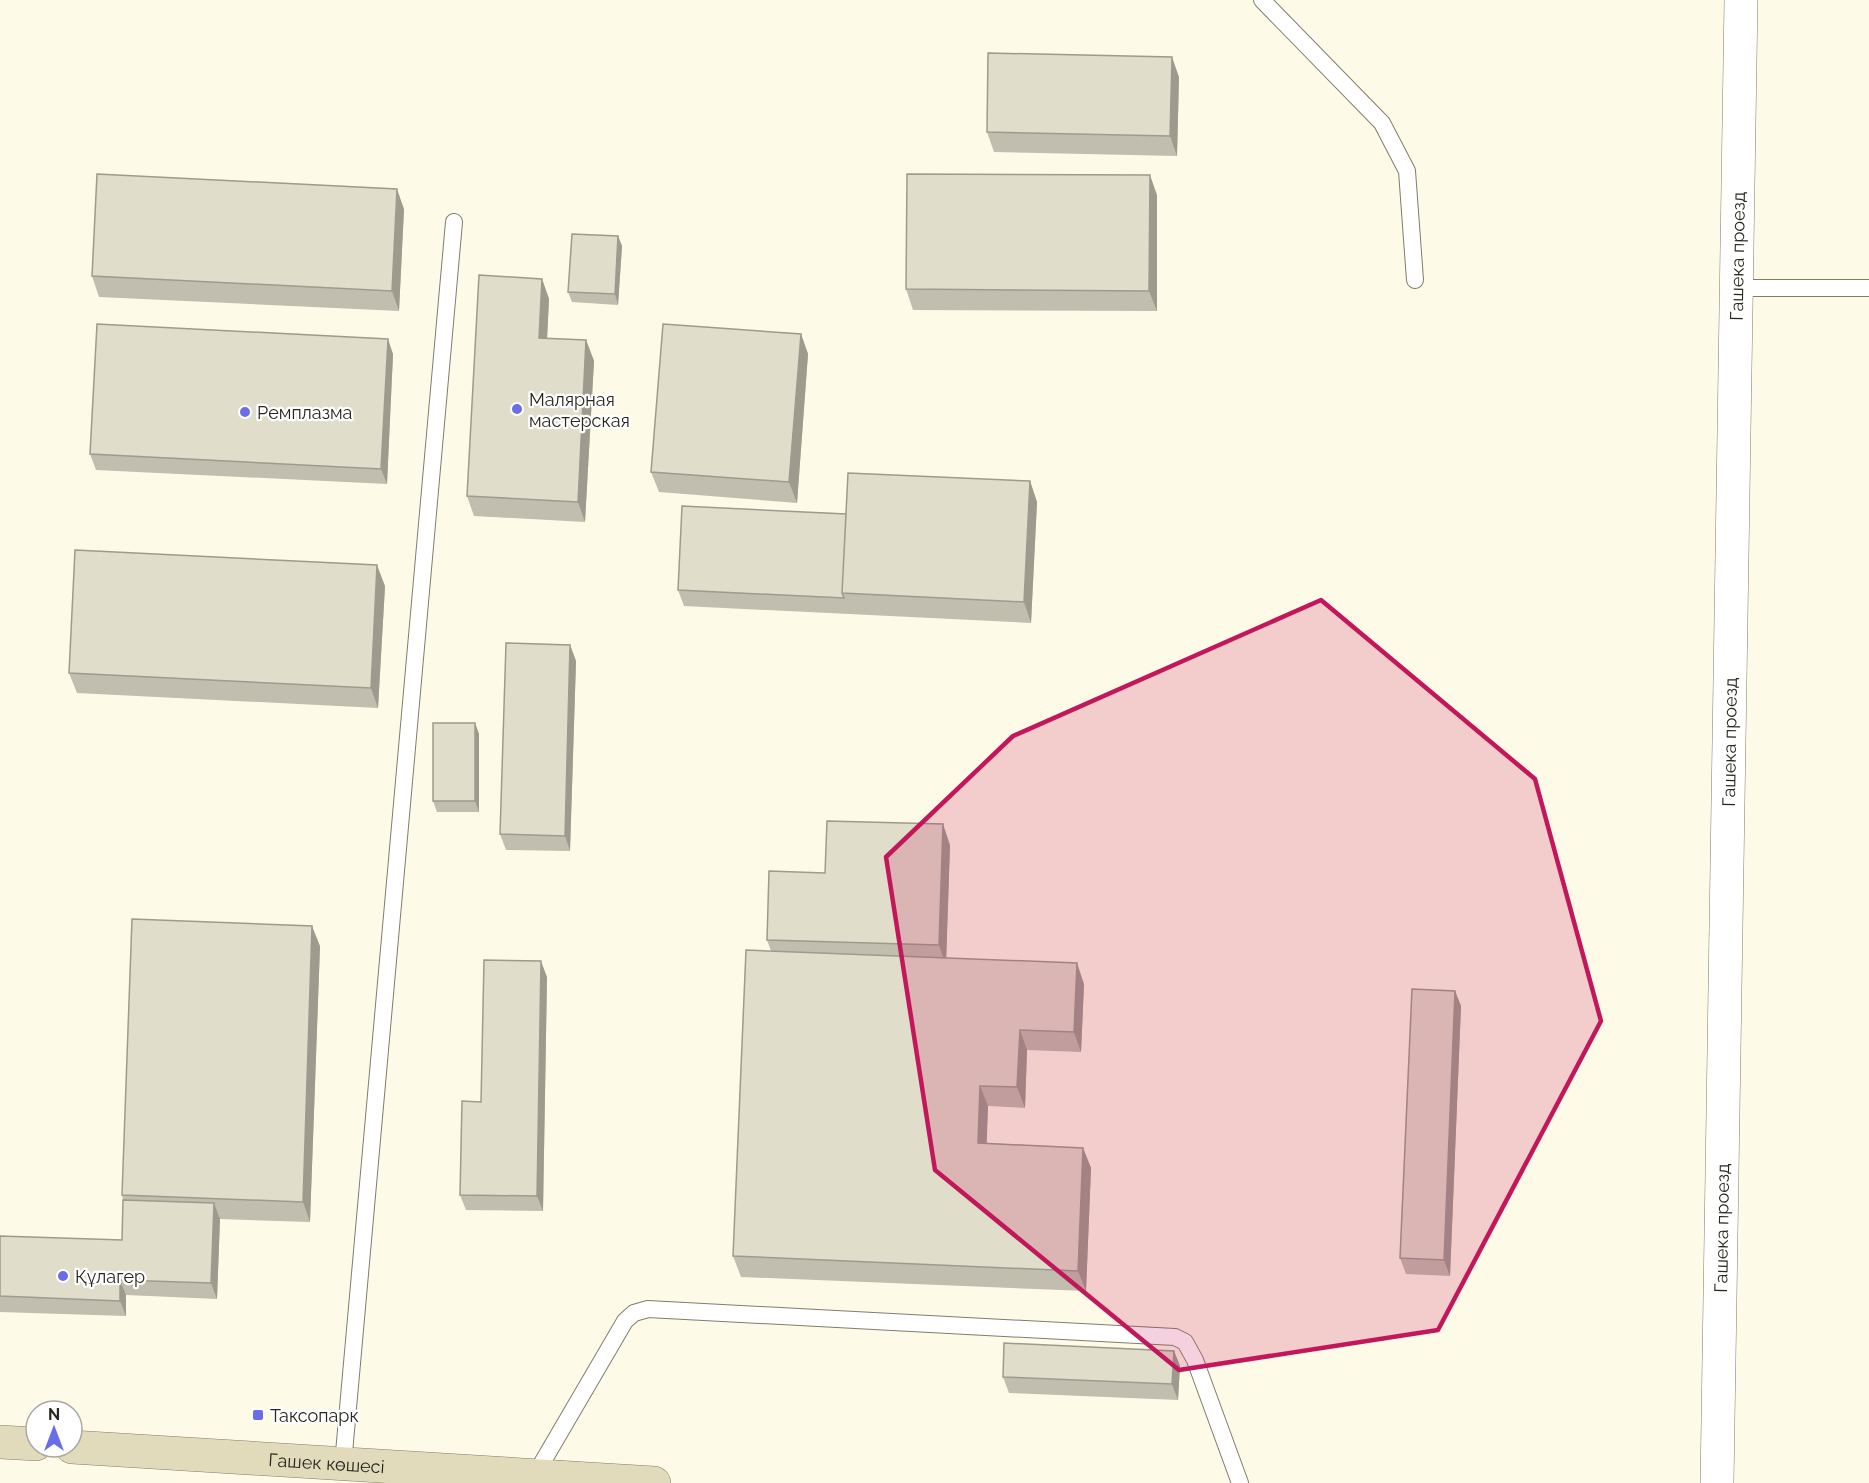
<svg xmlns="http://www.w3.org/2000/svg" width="1869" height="1483" font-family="Raleway,sans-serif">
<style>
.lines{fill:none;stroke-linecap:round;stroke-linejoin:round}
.service-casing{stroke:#807d6d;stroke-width:18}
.tertiary-casing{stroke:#807d6d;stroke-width:34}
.secondary-casing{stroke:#807d6d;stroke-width:34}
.service{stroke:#fff;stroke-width:16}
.tertiary{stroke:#fff;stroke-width:33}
.secondary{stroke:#e1dbbc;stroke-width:33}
.wall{fill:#c1beaf}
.shaded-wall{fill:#9d9b8e}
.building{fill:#e0ddcb;stroke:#9d9b8e;stroke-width:1.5}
.marked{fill:#c2185b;fill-opacity:0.2;stroke:#c2185b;stroke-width:4.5;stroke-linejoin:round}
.poi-dot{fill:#696ee7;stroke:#fff;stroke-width:2}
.labels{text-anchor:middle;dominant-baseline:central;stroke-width:4.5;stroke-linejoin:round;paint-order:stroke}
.street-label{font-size:18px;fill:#27261f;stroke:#fff}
.poi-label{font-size:18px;fill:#27261f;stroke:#fff;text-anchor:start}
</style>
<rect width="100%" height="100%" fill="#fefae8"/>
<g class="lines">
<g class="service-casing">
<path id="service" d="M1262 0 1382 123 1407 171 1415 280
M1737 288H1869
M343 1464 454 222
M535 1475 625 1321 634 1313 648 1309 1175 1337 1185 1342 1195 1360 1240 1483"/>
</g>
<g class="tertiary-casing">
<g id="tertiary">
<path id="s1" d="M1717 1483 1741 0"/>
</g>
</g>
<g class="secondary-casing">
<g id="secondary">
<path d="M0 1442 36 1444"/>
<path id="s2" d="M72 1447 654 1483"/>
</g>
</g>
<use href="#service" class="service"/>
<use href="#tertiary" class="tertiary"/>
<use href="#secondary" class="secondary"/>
</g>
<path class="wall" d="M1179 77 1177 156 994 152 987 132Z
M1157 195V311L913 310 906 289Z
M404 209 399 311 99 297 92 276Z
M618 236 622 246 618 305 572 302 568 292Z
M542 279 549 299 547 339 586 340 594 361 585 522 474 516 467 496Z
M801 334 808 354 797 503 659 492 651 472Z
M393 354 387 484 96 470 90 454Z
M1030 481 1037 502 1031 623 684 606 678 590 846 514Z
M385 586 378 708 77 693 69 673Z
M570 645 576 661 570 851 506 850 500 834Z
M475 723 479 734V812H437L433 801Z
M950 845 946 958 1084 984 1081 1052 1027 1050 1025 1108 988 1106 986 1143 1083 1148 1091 1168 1086 1291 741 1277 733 1256 771 951 767 940 825 873Z
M320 946 310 1222 220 1219 217 1299 126 1295V1316L0 1312V1236L122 1240 123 1200 122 1195Z
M547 977 543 1211 466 1210 460 1195 481 1102Z
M1455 991 1461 1006 1450 1276 1406 1274 1400 1258Z
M1174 1351 1180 1366 1178 1400 1009 1393 1003 1377Z"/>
<path class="shaded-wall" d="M1172 57 1179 77 1177 156 1170 136Z
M1150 175 1157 195V311L1149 291Z
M397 189 404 209 399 311 392 291Z
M618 236 622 246 618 305 615 294Z
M542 279 549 299 546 359 539 338Z
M801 334 808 354 797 503 789 482Z
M388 339 393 354 387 484 381 469Z
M586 340 594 361 585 522 578 502Z
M1030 481 1037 502 1031 623 1024 602Z
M377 565 385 586 378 708 371 688Z
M570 645 576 661 570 851 565 836Z
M475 723 479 734V812L475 801Z
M943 824 950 845 946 966 939 945Z
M312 926 320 946 310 1222 303 1202Z
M541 961 547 977 543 1211 537 1196Z
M1077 963 1084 984 1081 1052 1074 1032Z
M1455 991 1461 1006 1450 1276 1444 1260Z
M1020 1030 1027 1050 1025 1108 1017 1087Z
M980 1086 988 1106 986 1164 978 1143Z
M1083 1148 1091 1168 1086 1291 1078 1271Z
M214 1203 220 1219 217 1299 211 1283Z
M120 1280 126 1295V1316L120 1301Z
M1174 1351 1180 1366 1178 1400 1172 1384Z"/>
<path class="building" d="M988 53 1172 57 1170 136 987 132Z
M97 174 397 189 392 291 92 276Z
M907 174 1150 175 1149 291 906 289Z
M572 234 618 236 615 294 568 292Z
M479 275 542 279 539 338 586 340 578 502 467 496Z
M97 324 388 339 381 469 90 454Z
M663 324 801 334 789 482 651 472Z
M848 473 1030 481 1024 602 842 593Z
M682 506 846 514 842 593 844 598 678 590Z
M75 550 377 565 371 688 69 673Z
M506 643 570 645 565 836 500 834Z
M433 723H475V801H433Z
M827 821 943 824 939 945 767 940 769 871 825 873Z
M132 919 312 926 303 1202 122 1195Z
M746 950 1077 963 1074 1032 1020 1030 1017 1087 980 1086 978 1143 1083 1148 1078 1271 733 1256Z
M484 960 541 961 537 1196 460 1195 462 1101 481 1102Z
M1412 989 1455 991 1444 1260 1400 1258Z
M123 1200 214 1203 211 1283 120 1280V1301L0 1296V1236L122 1240Z
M1004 1343 1174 1351 1172 1384 1003 1377Z"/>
<path class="marked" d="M1321 600 1535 779 1601 1021 1438 1330 1179 1370 935 1170 886 857 1013 736Z"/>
<g class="poi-dot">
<circle cx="517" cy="409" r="6"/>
<circle cx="245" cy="412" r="6"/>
<circle cx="63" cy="1276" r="6"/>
<rect x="252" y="1409" width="12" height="12" rx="3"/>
</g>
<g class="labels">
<g class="street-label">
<text stroke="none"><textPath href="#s1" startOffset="1227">Гашека проезд</textPath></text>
<text stroke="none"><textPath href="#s1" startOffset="741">Гашека проезд</textPath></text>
<text stroke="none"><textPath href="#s1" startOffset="255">Гашека проезд</textPath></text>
<text stroke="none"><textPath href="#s2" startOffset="255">Гашек көшесі</textPath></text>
</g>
<g class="poi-label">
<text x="529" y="399">Малярная<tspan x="529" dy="21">мастерская</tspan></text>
<text x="257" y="412">Ремплазма</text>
<text x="75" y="1276">Құлагер</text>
<text x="270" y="1415">Таксопарк</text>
</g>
</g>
<g transform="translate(54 1429)"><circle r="28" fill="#ffffff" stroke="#a9a8a5" stroke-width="1.5"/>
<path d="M0-4.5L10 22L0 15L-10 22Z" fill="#696ee7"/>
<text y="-9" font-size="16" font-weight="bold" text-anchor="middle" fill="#27261f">N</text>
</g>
</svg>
